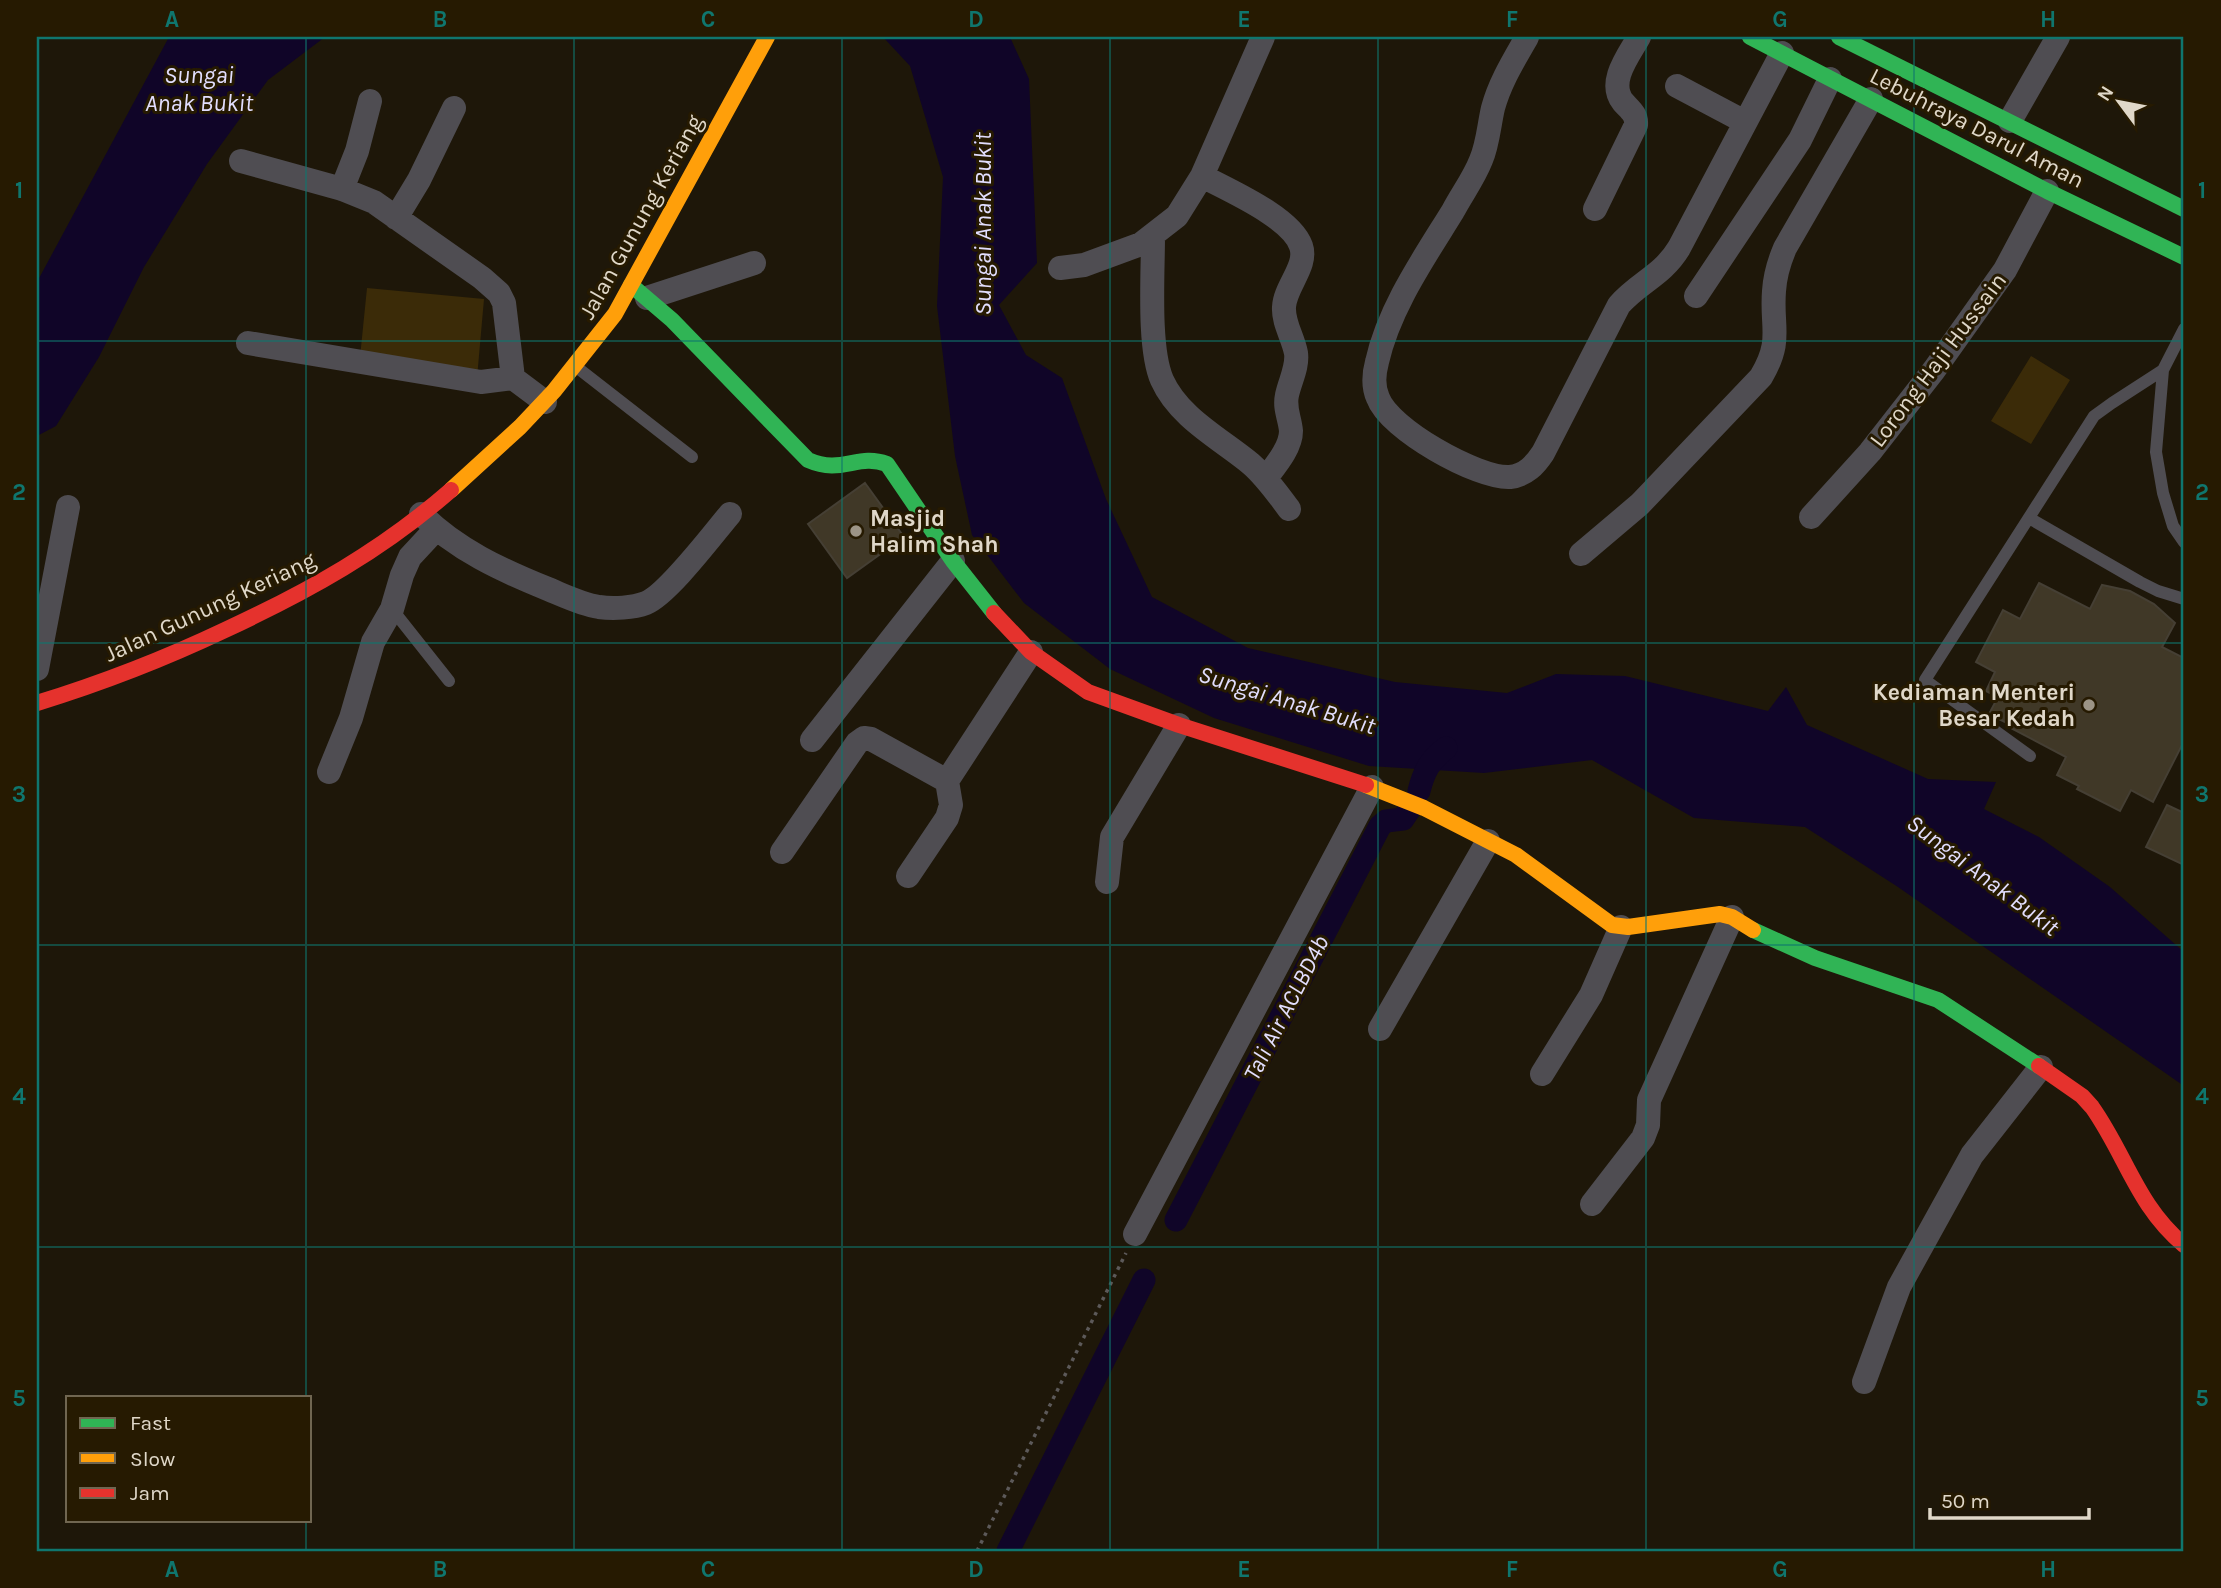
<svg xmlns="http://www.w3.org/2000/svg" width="2221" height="1588" font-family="Karla,sans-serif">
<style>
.green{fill:#3b2b08}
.water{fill:#100528}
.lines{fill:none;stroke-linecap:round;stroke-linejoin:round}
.canal{stroke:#100528;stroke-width:23}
.building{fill:#403827;stroke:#453f34;stroke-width:2}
.path{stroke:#5c5959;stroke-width:3.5;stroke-dasharray:3.5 5;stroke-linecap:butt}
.lane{stroke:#4f4d52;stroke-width:12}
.street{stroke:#4f4d52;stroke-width:24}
.fast{stroke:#30b455;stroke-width:16}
.slow{stroke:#ff9f0a;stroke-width:16}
.jam{stroke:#e5322d;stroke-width:16}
.grid{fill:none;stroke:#0f766e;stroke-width:2;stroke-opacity:0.55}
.poi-dot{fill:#9c9486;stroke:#261a01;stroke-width:2.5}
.labels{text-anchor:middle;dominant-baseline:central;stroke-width:6;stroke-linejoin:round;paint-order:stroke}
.street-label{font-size:23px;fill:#e0d8c9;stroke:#261a01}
.poi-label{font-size:23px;font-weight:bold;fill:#e0d8c9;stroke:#261a01;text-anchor:start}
.water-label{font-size:24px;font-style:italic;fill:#e2defe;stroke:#261a01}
.neatline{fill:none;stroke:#0f766e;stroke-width:2.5}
.grid-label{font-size:23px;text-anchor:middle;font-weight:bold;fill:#0f766e}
</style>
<rect width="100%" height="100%" fill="#1e1709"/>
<path class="green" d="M367 288 484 299 477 378 359 367Z
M2031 356 2070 380 2031 444 1991 421Z"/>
<path class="water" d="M169 37H325L268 80 207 164 144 267 99 357 56 426 37 436V282Z
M883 37H1010L1029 79 1037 263 999 305 1026 355 1062 378 1106 499 1152 597 1248 648 1395 682 1507 693 1556 674 1625 676 1768 711 1786 687 1807 725 1928 779 1996 782 1984 809 2039 837 2110 887 2184 952V1086L1898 887 1805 827 1694 818 1592 760 1484 773 1369 766 1214 718 1110 669 1024 603 972 535 955 456 937 306 943 177 910 66Z"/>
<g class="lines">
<path class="canal" d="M1419 791C1424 771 1430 760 1446 748
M1176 1220 1380 826 1386 821 1403 819 1409 810
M1008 1551 1144 1280"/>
</g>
<path class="building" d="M865 483 904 537 847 578 808 524Z
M2039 583 2090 609 2102 585 2130 591 2154 604 2175 623 2162 647 2184 658V741L2153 802 2131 790 2120 811 2077 789 2079 786 2057 775 2066 757 2007 726 2009 724 1989 714 1998 697 1986 691 1995 672 1976 662 2003 610 2020 619Z
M2167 805 2184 813V865L2146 847Z"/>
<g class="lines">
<path class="path" d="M977 1551 1126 1253"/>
<path class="lane" d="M2184 329 2163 370 2156 452 2163 493 2173 526 2184 542
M579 369 692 457
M2029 518 2140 582 2158 591 2184 599
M392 609 449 681
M2030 756 1925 680 2094 416 2112 403 2163 370"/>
<path class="street" d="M1527 37C1514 60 1500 82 1493 108 1489 125 1488 144 1481 160 1474 178 1462 194 1453 211 1424 258 1389 308 1377 362 1374 373 1373 387 1378 398 1389 429 1478 479 1510 477 1526 475 1535 465 1543 453L1619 305C1639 282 1662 276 1679 248L1782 53
M1677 86 1745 122
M2010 121 2058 37
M241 161 342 189 374 202 482 278 499 293 504 303 513 378 545 402
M1202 176C1228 190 1291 217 1301 246 1308 266 1285 286 1284 307 1283 323 1293 337 1296 353 1298 367 1290 381 1287 395 1284 409 1290 418 1291 431 1291 448 1275 466 1266 478
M342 189 357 151 370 101
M1595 209 1636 125C1637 114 1630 110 1623 102 1607 82 1629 55 1639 37
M396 218 419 180 454 108
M1153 237C1153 274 1148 348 1162 380 1179 418 1221 439 1251 464 1266 477 1277 493 1289 509
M1060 268 1084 265 1141 244 1177 216 1202 176 1263 37
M1696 296 1800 140 1830 79
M647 298 754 263
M248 343 481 382 513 378
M421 514C455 549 503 571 548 589 565 596 581 604 599 607 613 609 633 608 646 603 668 594 713 534 730 514
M1811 517 1870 452 1934 370 2005 270 2047 191
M1581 554 1640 504 1761 377C1783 340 1771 328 1774 291 1775 275 1779 262 1785 248L1871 99
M37 669 68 507
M812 740 953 561
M329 772 351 718 373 642 392 609 402 575 410 557 436 529
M782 852 857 743 864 738 871 739 947 781
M908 876 947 818 951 805 947 781 1031 652
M1107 882 1112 837 1179 725
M1380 1029 1488 841
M1542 1074 1591 995 1621 927
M1592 1204 1643 1138 1648 1125 1649 1100 1732 917
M1135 1234 1372 787
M1864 1382 1899 1287 1972 1155 2041 1067"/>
<path class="fast" d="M1750 37 2047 191 2184 257
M1839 37 2184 209
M631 285 672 320 808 460C842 475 857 453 887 464L953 561 994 613
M1753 930 1815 958 1938 1000 2039 1066"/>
<path class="slow" d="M451 490 520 427 554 391 615 314 767 37
M1366 785 1424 808 1516 855 1612 925 1628 927 1720 914 1732 917 1753 930"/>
<path class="jam" d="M994 613 1031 652 1088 692 1179 725 1366 785
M37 703C102 683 164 659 225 630 309 591 381 551 451 490
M2039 1066 2082 1096 2092 1107C2126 1155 2137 1206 2184 1245"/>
</g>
<path class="grid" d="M306 37V1397M574 37V1551M842 37V1551M1110 37V1551M1378 37V1551M1646 37V1551M1914 37V1551M37 341H2184M37 643H2184M37 945H2184M37 1247H2184M306 1520V1551"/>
<g class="poi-dot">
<circle cx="856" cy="531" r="7"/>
<circle cx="2089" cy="705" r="7"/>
</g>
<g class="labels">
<g class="street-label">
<text transform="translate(1977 128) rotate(27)">Lebuhraya Darul Aman</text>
<text transform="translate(641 217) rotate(-61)">Jalan Gunung Keriang</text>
<text transform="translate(1938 360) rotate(-53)">Lorong Haji Hussain</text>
<text transform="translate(210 607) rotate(-25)">Jalan Gunung Keriang</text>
</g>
<g class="poi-label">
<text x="870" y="518">Masjid<tspan x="870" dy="26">Halim Shah</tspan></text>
<text x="2075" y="692" text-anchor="end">Kediaman Menteri<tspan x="2075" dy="26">Besar Kedah</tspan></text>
</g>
<g class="water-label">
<text x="199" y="75">Sungai<tspan x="199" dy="28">Anak Bukit</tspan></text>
<text transform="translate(983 224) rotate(-90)">Sungai Anak Bukit</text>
<text transform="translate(1287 700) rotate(17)">Sungai Anak Bukit</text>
<text transform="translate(1983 875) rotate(37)">Sungai Anak Bukit</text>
<text transform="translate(1286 1008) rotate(-63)">Tali Air ACLBD4b</text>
</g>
</g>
<rect width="2221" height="1588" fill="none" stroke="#261a01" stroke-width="77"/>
<rect x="66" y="1396" width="245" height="126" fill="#261a01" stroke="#706651" stroke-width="2"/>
<rect x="80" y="1418" width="35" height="10" fill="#30b455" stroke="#706651" stroke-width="2"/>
<text x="130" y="1430" font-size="21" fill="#e0d8c9">Fast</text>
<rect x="80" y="1453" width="35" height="10" fill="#ff9f0a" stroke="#706651" stroke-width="2"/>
<text x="130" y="1466" font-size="21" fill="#e0d8c9">Slow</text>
<rect x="80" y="1488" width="35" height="10" fill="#e5322d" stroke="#706651" stroke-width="2"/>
<text x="130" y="1500" font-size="21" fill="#e0d8c9">Jam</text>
<g transform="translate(2119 102) rotate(302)" stroke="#261a01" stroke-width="5" paint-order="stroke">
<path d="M0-5L12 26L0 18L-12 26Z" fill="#e0d8c9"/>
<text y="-10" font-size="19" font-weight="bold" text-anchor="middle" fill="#e0d8c9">N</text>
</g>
<path d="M1930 1508v10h159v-10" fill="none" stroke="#e0d8c9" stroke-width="3.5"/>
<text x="1941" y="1508" font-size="21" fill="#e0d8c9" stroke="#261a01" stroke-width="5" paint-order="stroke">50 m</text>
<rect x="38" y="38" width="2144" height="1512" class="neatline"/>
<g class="grid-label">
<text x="172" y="27">A</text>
<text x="440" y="27">B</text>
<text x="708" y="27">C</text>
<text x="976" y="27">D</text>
<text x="1244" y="27">E</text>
<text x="1512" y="27">F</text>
<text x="1780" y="27">G</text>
<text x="2048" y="27">H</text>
<text x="19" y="198">1</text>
<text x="2202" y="198">1</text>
<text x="19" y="500">2</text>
<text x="2202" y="500">2</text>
<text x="19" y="802">3</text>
<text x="2202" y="802">3</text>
<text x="19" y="1104">4</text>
<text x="2202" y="1104">4</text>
<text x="19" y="1406">5</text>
<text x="2202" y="1406">5</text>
<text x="172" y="1577">A</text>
<text x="440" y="1577">B</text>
<text x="708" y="1577">C</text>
<text x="976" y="1577">D</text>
<text x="1244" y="1577">E</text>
<text x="1512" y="1577">F</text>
<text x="1780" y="1577">G</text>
<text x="2048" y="1577">H</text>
</g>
</svg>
